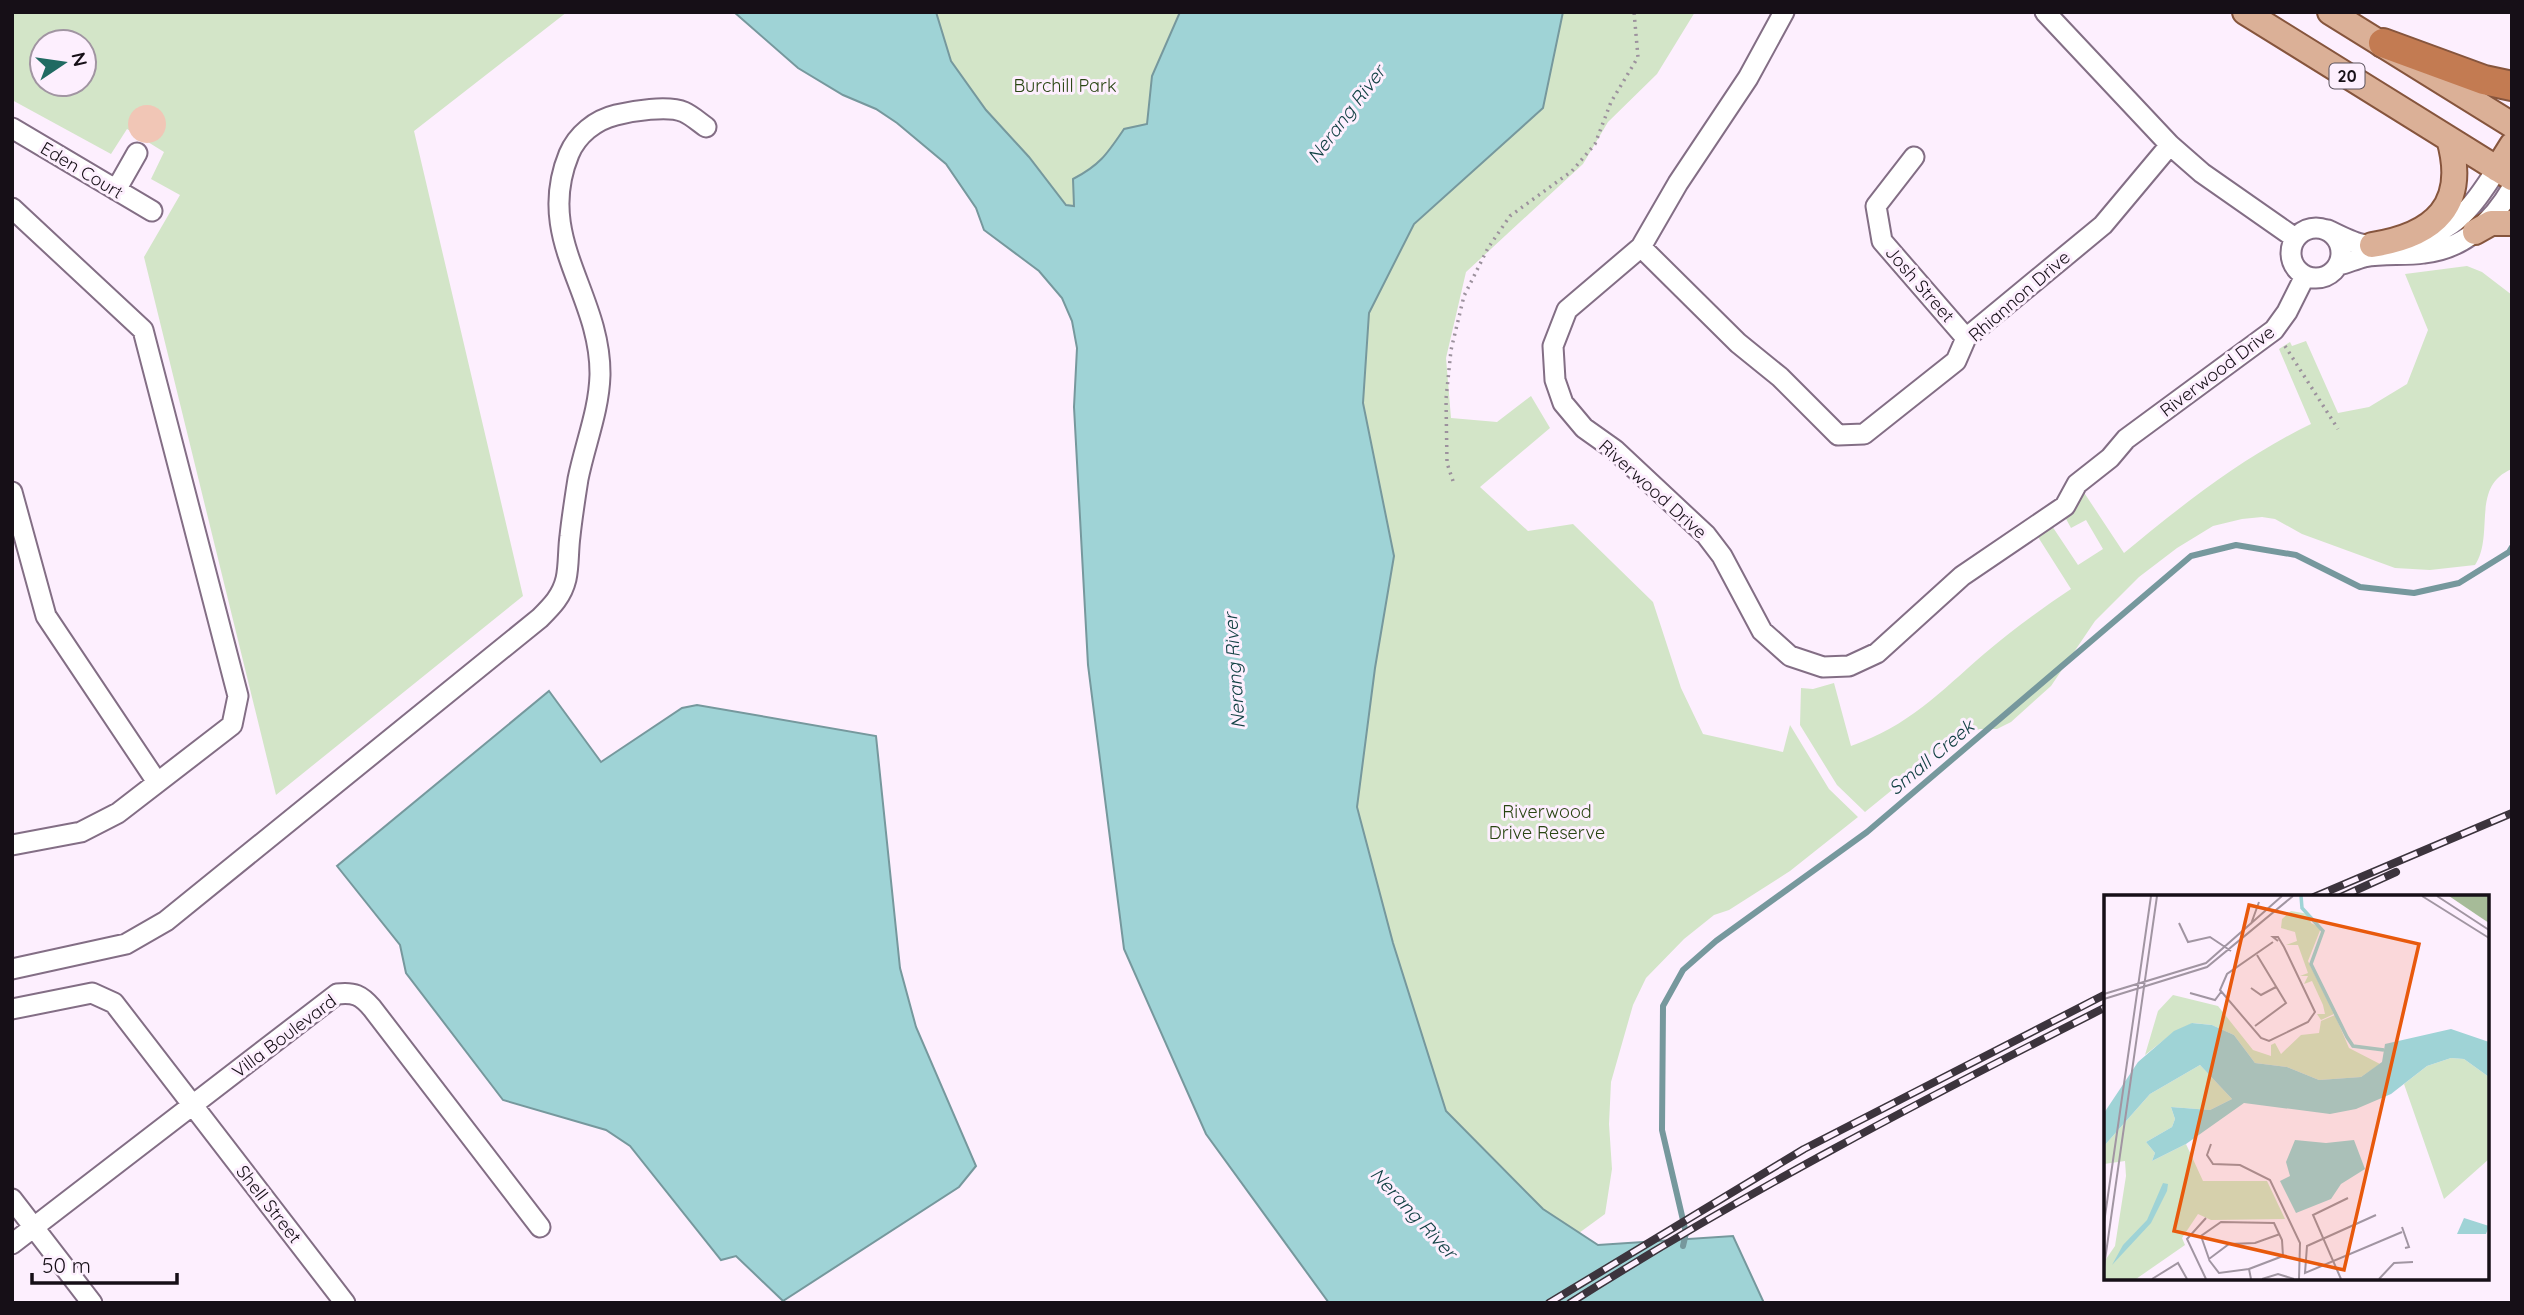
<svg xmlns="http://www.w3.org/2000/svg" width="2524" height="1315" font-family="Quicksand,sans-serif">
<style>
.green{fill:#d3e5c8;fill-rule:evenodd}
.water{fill:#9fd3d6;stroke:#76989d;stroke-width:2}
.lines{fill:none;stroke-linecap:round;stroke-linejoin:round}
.stream{stroke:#76989d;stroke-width:6}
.building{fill:#f1c6b6}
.minor-casing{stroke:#836e85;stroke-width:23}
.major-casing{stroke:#86553d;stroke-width:28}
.highway-casing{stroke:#86553d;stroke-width:32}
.path{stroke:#9c919d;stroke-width:3.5;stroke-dasharray:2 5;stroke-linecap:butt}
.minor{stroke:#fff;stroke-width:19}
.major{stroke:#dbb097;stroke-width:24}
.highway{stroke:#c37b52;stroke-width:28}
.rail-casing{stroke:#3c343d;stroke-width:8}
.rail{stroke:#fdeffe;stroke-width:5;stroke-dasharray:16;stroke-linecap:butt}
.labels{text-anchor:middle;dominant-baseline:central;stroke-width:6;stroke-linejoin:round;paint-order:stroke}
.shield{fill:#fdeffe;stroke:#5b525c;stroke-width:2}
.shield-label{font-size:16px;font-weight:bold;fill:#160f17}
.park-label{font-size:18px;fill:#294512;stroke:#fdeffe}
.street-label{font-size:18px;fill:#160f17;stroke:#fdeffe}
.water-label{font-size:19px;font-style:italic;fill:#134245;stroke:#fdeffe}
.inset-river{fill:none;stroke:#9fd3d6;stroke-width:3.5}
.inset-road{fill:none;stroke:#a195a2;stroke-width:2}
.view{fill:#e8590c;fill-opacity:0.15;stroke:#e8590c;stroke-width:3.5}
.inset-edge{fill:none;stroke:#160f17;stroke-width:3.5}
</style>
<rect width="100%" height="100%" fill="#fdeffe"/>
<path class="green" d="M12 12H567L414 131 523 596 276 795 144 257 180 195 151 179 164 152 127 129 111 154 12 100ZM42 42H84V84H42Z
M936 12H1180L1152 76 1147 124 1124 129C1107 154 1100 165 1073 179L1074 206 1066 205 1029 157 986 110 951 61Z
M1563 12H1695L1657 74 1608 122 1583 164 1466 272 1446 358 1451 418 1497 422 1531 396 1550 428 1480 487 1528 531 1573 524 1653 602 1681 688 1703 734 1783 752 1790 725 1829 789 1858 817 1790 871 1729 910 1714 915 1684 939 1646 978 1633 1005 1611 1082 1609 1124 1612 1169 1605 1214 1579 1233 1543 1209 1445 1111 1393 943 1357 807 1375 668 1394 556 1363 403 1369 313 1414 224 1543 108Z
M2467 266 2482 272 2512 295V469C2470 486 2495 535 2475 565L2430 570 2395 568 2302 534 2275 519 2262 517 2242 519 2213 526 2177 548 2139 577 2095 621 2051 686 2011 722 1997 729H1980L1965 733 1926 757 1903 781 1865 812 1837 785 1800 725 1801 688 1813 689 1834 683 1851 746C1909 726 1940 692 1984 654 2011 631 2041 609 2071 589L2038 537 2052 526 2078 565 2103 549 2086 520 2071 528 2065 517 2070 515 2083 491 2124 553C2182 505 2243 457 2311 424L2279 349 2290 342 2292 346 2306 341 2338 413 2369 407 2407 384 2428 330 2405 274Z"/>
<path class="water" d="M734 12H936L951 61 986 110 1029 157 1066 205 1074 206 1073 179C1100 165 1107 154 1124 129L1147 124 1152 76 1180 12H1563L1543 108 1414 224 1369 313 1363 403 1394 556 1375 668 1357 807 1393 943 1446 1111 1543 1209 1598 1245 1733 1236 1764 1303H1329L1206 1134 1124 949 1088 665 1074 407 1077 348 1072 321 1062 298 1039 271 984 230 976 208 946 164 897 123 876 109 843 95 798 68Z
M549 691 601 762 682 708 697 705 876 736 900 968 916 1027 976 1166 959 1187 783 1301 736 1256 721 1260 630 1146 606 1130 503 1100 406 973 400 945 337 866Z"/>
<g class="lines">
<path class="stream" d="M1683 1246 1686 1233 1662 1130 1663 1006 1683 970 1716 941 1867 832 2191 556 2236 545 2296 555 2360 587 2414 593 2459 583 2509 552 2512 547"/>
</g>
<path class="building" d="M128 124a19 19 0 1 1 38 0a19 19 0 1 1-38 0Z"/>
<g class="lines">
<g class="minor-casing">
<path id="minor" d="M1784 12 1748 78 1678 183 1641 247 1567 310 1553 346 1555 380 1563 403 1584 428 1615 450 1706 535 1722 556 1762 631 1790 656 1823 667 1849 666 1877 653 1962 576 2065 506 2077 484 2110 458 2126 439 2274 330 2287 312 2305 276
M2045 12 2170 145 2202 173 2295 238
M12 128 152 211
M1914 157 1876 206 1882 241 1966 338
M116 190 137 153
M12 208 143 330 238 696 232 725 118 813 81 832 12 845
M2291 253a25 25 0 1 1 50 0a25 25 0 1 1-50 0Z
M2328 230C2360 246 2361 247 2396 243 2451 237 2469 212 2497 169
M1641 247 1738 343 1780 377 1838 435 1864 434 1956 361 1966 338 2103 225 2170 145
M2339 265C2347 263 2356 259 2364 257 2384 253 2404 256 2424 253 2464 249 2493 221 2512 188
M12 492 46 616 157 782
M12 969 126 944 166 921 540 618C552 606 562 596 566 579 569 566 568 550 570 536 572 517 575 498 578 479 585 444 599 411 600 375 601 293 534 239 569 154 577 135 595 120 616 115 632 111 668 105 684 112 691 115 699 122 706 127
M12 1009 92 993 114 1003 345 1303
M12 1199 92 1303
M12 1244 337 994C354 992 361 995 372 1008L540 1227"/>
</g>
<g class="major-casing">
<path id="major" d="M2245 12 2512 178
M2330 12 2512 125
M2497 169 2512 145
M2475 232 2491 223H2512
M2372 245C2435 235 2468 205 2449 139"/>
</g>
<g class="highway-casing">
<path id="highway" d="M2383 43 2484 80 2512 86"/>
</g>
<path class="path" d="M2285 346 2338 429
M1453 481 1447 463 1446 399 1451 350 1464 296 1488 248 1510 216 1572 171 1595 144 1611 102 1638 57 1634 12"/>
<use href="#minor" class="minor"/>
<use href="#major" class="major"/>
<use href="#highway" class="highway"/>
<g class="rail-casing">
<path id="rail" d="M2314 897 2512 813
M2341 897 2396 872
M1549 1303 1804 1149 2106 994
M1570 1303C1742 1194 1924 1099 2106 1007"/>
</g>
<use href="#rail" class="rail"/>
</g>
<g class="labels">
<rect class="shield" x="2329.5" y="63.5" width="35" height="25" rx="5"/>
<g class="shield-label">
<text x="2347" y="76">20</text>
</g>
<g class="park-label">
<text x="1065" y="85">Burchill Park</text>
<text x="1547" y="811">Riverwood<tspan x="1547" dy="21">Drive Reserve</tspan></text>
</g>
<g class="street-label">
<text transform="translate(82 170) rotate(31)">Eden Court</text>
<text transform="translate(1920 284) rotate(49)">Josh Street</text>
<text transform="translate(2019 296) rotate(-41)">Rhiannon Drive</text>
<text transform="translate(2217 371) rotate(-37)">Riverwood Drive</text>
<text transform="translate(1653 489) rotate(42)">Riverwood Drive</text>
<text transform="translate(284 1036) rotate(-37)">Villa Boulevard</text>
<text transform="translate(269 1204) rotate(52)">Shell Street</text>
</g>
<g class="water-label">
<text transform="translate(1346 114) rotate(-53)">Nerang River</text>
<text transform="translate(1234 671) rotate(-94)">Nerang River</text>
<text transform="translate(1931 757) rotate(-40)">Small Creek</text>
<text transform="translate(1414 1213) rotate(47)">Nerang River</text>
</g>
</g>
<g transform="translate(2104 895)">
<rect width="385" height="385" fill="#fdeffe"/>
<path d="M187 16 205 19 207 28 217 33 204 66 230 119 217 125 213 119H221L219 110 208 86 200 89 204 81H196L204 78 194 50H182L193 46 191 37 177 33 178 24ZM69 100 114 111 149 155 167 161V150L171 148 177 159 197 140 215 138 217 126 231 120 245 153 276 169 257 182 215 185 183 172 151 168 130 140 108 130 89 128 70 137 41 160 54 116ZM347 163 360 164 385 182V264L340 304 300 189 323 171ZM96 170 128 204 106 215 67 212 71 224 68 232 42 247 51 258 48 266 82 249 99 286H163L181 324 107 325 94 319 78 343 81 350 32 384H0V367L11 351 22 281 21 266 0 269V251L46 199Z" fill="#d3e5c8"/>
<path d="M345 1H385V28L373 20Z" fill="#a6bb98"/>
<path d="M88 128 108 130 130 140 151 168 183 172 215 185 257 182 278 167 281 149 347 134 385 147V182L360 164 347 163 323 171 287 199 252 214 226 219 140 208 82 249 48 266 51 258 42 247 68 232 71 224 67 212 106 215 128 204 96 170 46 199 0 251V218L34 167 70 136ZM191 245 222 248 250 245 261 274 237 289 227 304 192 318 176 286 186 281 182 267ZM59 288 64 289 63 296 47 328 8 370 19 350 43 325ZM360 323 385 331 382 339H353Z" fill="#9fd3d6"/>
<path class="inset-river" d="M197 1 198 13 219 36 207 69 243 142 249 151 280 155"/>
<path class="inset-road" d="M318 1 385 43M333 1 385 35M75 28 84 47 106 42 127 56M147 29 155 7M169 47 123 79 116 95 157 143 165 146 204 127 211 117 180 52 174 42H169L174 46M147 93 157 100 172 92M86 98 111 105 117 97M0 99 102 68 178 1M0 104 103 72 189 1M151 131 182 108 153 60M107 249 103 260 109 269 136 270 166 285 196 348 195 384M272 320 203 351 201 378 298 337M102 323 83 344 102 384M0 328 47 1M298 332 305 352 301 353M105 365 115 378 145 374M0 372 53 1M48 384 74 368 83 384M147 384 145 374 179 361 178 345 170 328 117 327 97 341 105 364 125 349 151 348 176 339M158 384 174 379 190 384M237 384 209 320 244 303M275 384 290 368 309 367"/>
<path class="view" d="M145 10 315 49 240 375 70 336Z"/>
<rect width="385" height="385" class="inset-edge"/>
</g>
<rect width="2524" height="1315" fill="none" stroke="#160f17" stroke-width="28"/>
<g transform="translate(63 63) rotate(77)"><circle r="33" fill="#fdeffe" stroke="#a195a2" stroke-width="2"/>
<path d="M0-5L12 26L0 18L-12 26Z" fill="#206a62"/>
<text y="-10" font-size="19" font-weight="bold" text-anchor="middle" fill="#160f17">N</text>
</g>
<path d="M32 1273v10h145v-10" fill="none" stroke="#160f17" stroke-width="3.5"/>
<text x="42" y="1273" font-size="21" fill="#160f17" stroke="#fdeffe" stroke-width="5" paint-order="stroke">50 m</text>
</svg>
